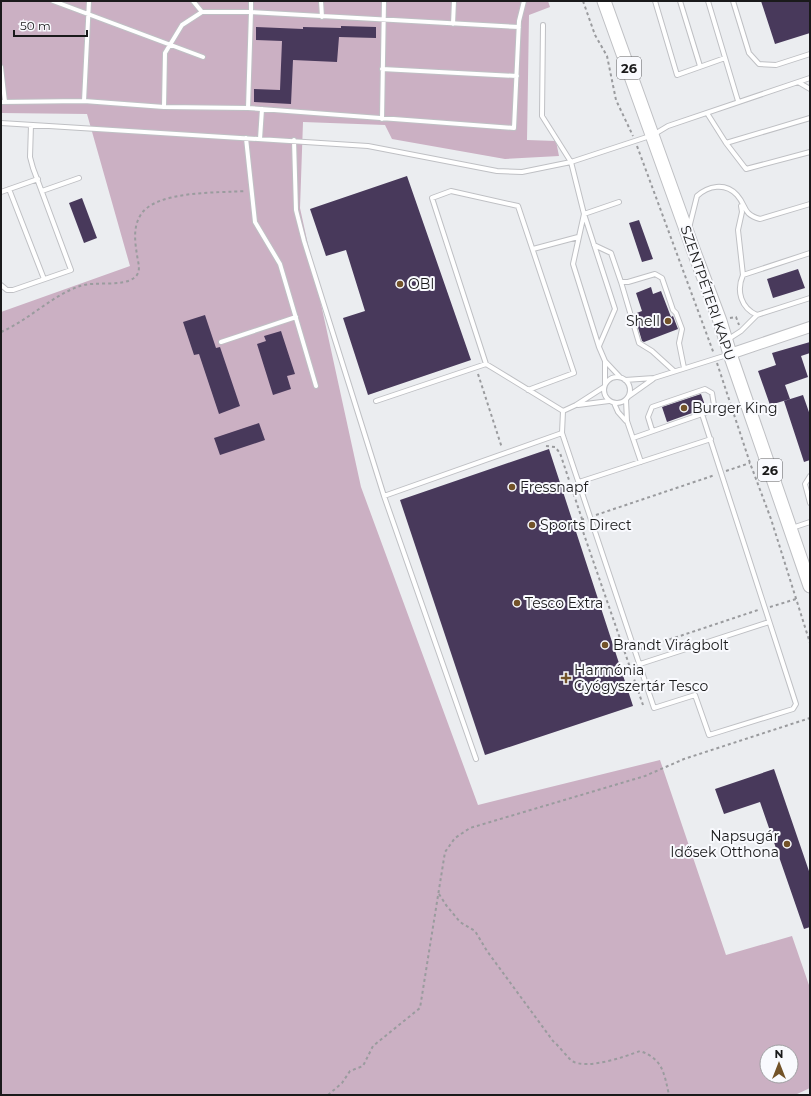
<svg xmlns="http://www.w3.org/2000/svg" width="811" height="1096" font-family="Montserrat,sans-serif">
<style>
.green{fill:#cbb0c3;fill-rule:evenodd}
.building{fill:#48395b}
.lines{fill:none;stroke-linecap:round;stroke-linejoin:round}
.service-casing{stroke:#bfc0c4;stroke-width:6}
.tertiary-casing{stroke:#bfc0c4;stroke-width:12}
.primary-casing{stroke:#bfc0c4;stroke-width:15}
.path{stroke:#9a9b9e;stroke-width:2;stroke-dasharray:3 3;stroke-linecap:butt}
.service{stroke:#fff;stroke-width:4}
.tertiary{stroke:#fff;stroke-width:10}
.primary{stroke:#fff;stroke-width:13}
.poi-dot{fill:#735329;stroke:#f9fafe;stroke-width:1.5}
.labels{text-anchor:middle;dominant-baseline:central;stroke-width:4;stroke-linejoin:round;paint-order:stroke}
.shield{fill:#f9fafe;stroke:#5d5d5f;stroke-width:1}
.shield-label{font-size:13px;font-weight:bold;fill:#1a1a1b}
.poi-label{font-size:14px;fill:#1a1a1b;stroke:#f9fafe;text-anchor:start}
.street-label{font-size:14px;fill:#1a1a1b;stroke:#f9fafe}
</style>
<rect width="100%" height="100%" fill="#ebedf0"/>
<path class="green" d="M1 1H548L550 7 529 15 527 140 556 141 559 156 505 159 392 139 385 125 303 122 300 208 361 487 478 805 660 760 726 955 792 936 810 988V1088L795 1095H1V312L130 266 87 114 1 113ZM767 1052H791V1076H767Z"/>
<path class="building" d="M761 1H810V33L775 44Z
M341 26 376 27V38L339 37 337 62 293 60 291 104 254 102V89L280 90 282 41 256 40V27L303 29V27L341 28Z
M407 176 471 360 368 395 343 318 365 311 346 250 326 256 310 209Z
M82 198 97 238 84 243 69 203Z
M639 220 653 259 642 262 629 223Z
M798 269 805 288 773 298 767 279Z
M651 287 653 294 661 291 671 317 673 316 678 329 644 342 642 341 634 314 642 311 636 293Z
M205 315 216 348 220 347 240 406 219 414 199 354 194 355 183 322Z
M281 331 295 374 287 376 291 389 273 395 257 344 266 341 264 336Z
M810 342V353L801 356 808 377 785 385 790 399 770 405 758 371 776 365 772 353Z
M701 394 706 408 667 422 662 407Z
M803 395 810 415V460L804 462 784 401Z
M259 423 265 440 220 455 214 438Z
M549 449 633 706 485 755 400 500Z
M774 769 810 874V927L804 929 760 802 724 814 715 789Z"/>
<g class="lines">
<g class="service-casing">
<path id="service" d="M53 1 203 57
M193 1 202 12H251V1
M321 1 322 17
M655 1 677 75 725 58
M680 1 700 66
M708 1 738 101
M733 1 749 53 759 64 776 65 810 54
M453 24 454 1
M1 67 5 102
M382 69 517 76
M798 82 810 78
M84 101 89 1
M1 102 84 101 164 107 248 108 514 128 519 21 524 1
M164 107 165 53 182 25 202 12
M248 108 251 12 519 27
M707 113 726 143 810 118
M382 119 384 1
M1 123 368 146 497 171 522 172 571 162 542 116 543 25
M246 138 255 222 280 264 316 386
M260 139 262 109
M294 140 296 210 304 241 384 496 476 759
M726 143 746 169 810 152
M9 189 44 279
M42 191 79 178
M1 192 38 179
M741 206 742 212 738 230 743 275
M689 228 697 196C708 186 725 182 737 195 747 206 742 214 760 219L810 204
M594 245 611 253 621 282H628L655 274 662 278 673 310 676 313 682 329 679 343 684 368
M533 249 578 237
M621 282 639 343 652 351 674 371
M1 285 7 290H13L71 270 33 168 30 157 31 125
M757 315C741 308 736 291 743 275L810 253
M727 340 741 331 757 315 810 298
M221 342 296 317
M599 346 615 309 584 214 619 202
M604 390a13 13 0 1 1 26 0a13 13 0 1 1-26 0Z
M620 377 605 361 599 347 573 264 584 214 571 162 653 135 668 126 798 82 810 89
M625 380 654 378 727 355
M605 384V361
M528 390 574 373 518 206 451 191 432 198 486 364 496 370 563 411 562 433 654 708 695 695 709 735 793 709 796 704 702 414 633 438
M629 396 653 379
M626 400 627 421 641 462
M376 401 486 364
M614 403 618 412 626 421
M578 405 609 401
M563 411 576 405 604 387
M652 430 648 417 652 407 705 389 712 393 714 405 710 411 702 414
M810 476 805 484 810 503
M579 482 711 439
M384 496 562 433
M792 528 810 522
M640 664 769 622"/>
</g>
<g class="tertiary-casing">
<path id="tertiary" d="M730 354 810 327"/>
</g>
<g class="primary-casing">
<path id="primary" d="M604 1 693 249 720 321 730 354 810 586"/>
</g>
<path class="path" d="M583 1 595 35 607 56 616 100 633 136
M637 146 714 354
M730 318 736 317 739 325
M1 332C29 320 51 296 80 286 94 281 122 287 134 278 142 272 138 263 137 255 135 242 133 228 140 216 154 190 219 193 246 191
M717 363 750 463 771 519 810 643
M478 374 502 448
M546 446 555 447 560 453 582 519
M726 471 750 463
M596 515 715 475
M584 519 579 520 643 705
M770 607 796 599
M641 649 758 610
M439 894 446 905 460 922 475 931 487 951 553 1041C558 1045 569 1059 572 1061 587 1070 624 1057 640 1051 663 1059 664 1073 669 1095
M328 1095 342 1083 350 1071 363 1066 373 1046 420 1008 445 852 455 838 470 828 645 776 684 759 810 718"/>
<use href="#service" class="service"/>
<use href="#tertiary" class="tertiary"/>
<use href="#primary" class="primary"/>
</g>
<g class="poi-dot">
<circle cx="400" cy="284" r="4"/>
<circle cx="668" cy="321" r="4"/>
<circle cx="684" cy="408" r="4"/>
<circle cx="512" cy="487" r="4"/>
<circle cx="532" cy="525" r="4"/>
<circle cx="517" cy="603" r="4"/>
<circle cx="605" cy="645" r="4"/>
<path d="M564 672h4v4h4v4h-4v4h-4v-4h-4v-4h4z"/>
<circle cx="787" cy="844" r="4"/>
</g>
<g class="labels">
<g class="shield">
<rect x="617" y="57" width="24" height="22" rx="3"/>
<rect x="758" y="459" width="24" height="22" rx="3"/>
</g>
<g class="shield-label">
<text x="629" y="68">26</text>
<text x="770" y="470">26</text>
</g>
<g class="poi-label">
<text x="408" y="284">OBI</text>
<text x="660" y="321" text-anchor="end">Shell</text>
<text x="692" y="408">Burger King</text>
<text x="520" y="487">Fressnapf</text>
<text x="540" y="525">Sports Direct</text>
<text x="525" y="603">Tesco Extra</text>
<text x="613" y="645">Brandt Virágbolt</text>
<text x="574" y="670">Harmónia<tspan x="574" dy="16">Gyógyszertár Tesco</tspan></text>
<text x="779" y="836" text-anchor="end">Napsugár<tspan x="779" dy="16">Idősek Otthona</tspan></text>
</g>
<g class="street-label">
<text transform="translate(708 293) rotate(71)">SZENTPÉTERI KAPU</text>
</g>
</g>
<rect width="811" height="1096" fill="none" stroke="#1a1a1b" stroke-width="4"/>
<g transform="translate(779 1064)"><circle r="19" fill="#f9fafe" stroke="#a0a0a3"/>
<path d="M0-3L7 15L0 10L-7 15Z" fill="#735329"/>
<text y="-6" font-size="11" font-weight="bold" text-anchor="middle" fill="#1a1a1b">N</text>
</g>
<path d="M14 30v6h73v-6" fill="none" stroke="#1a1a1b" stroke-width="2"/>
<text x="20" y="30" font-size="12" fill="#1a1a1b" stroke="#f9fafe" stroke-width="3" paint-order="stroke">50 m</text>
</svg>
